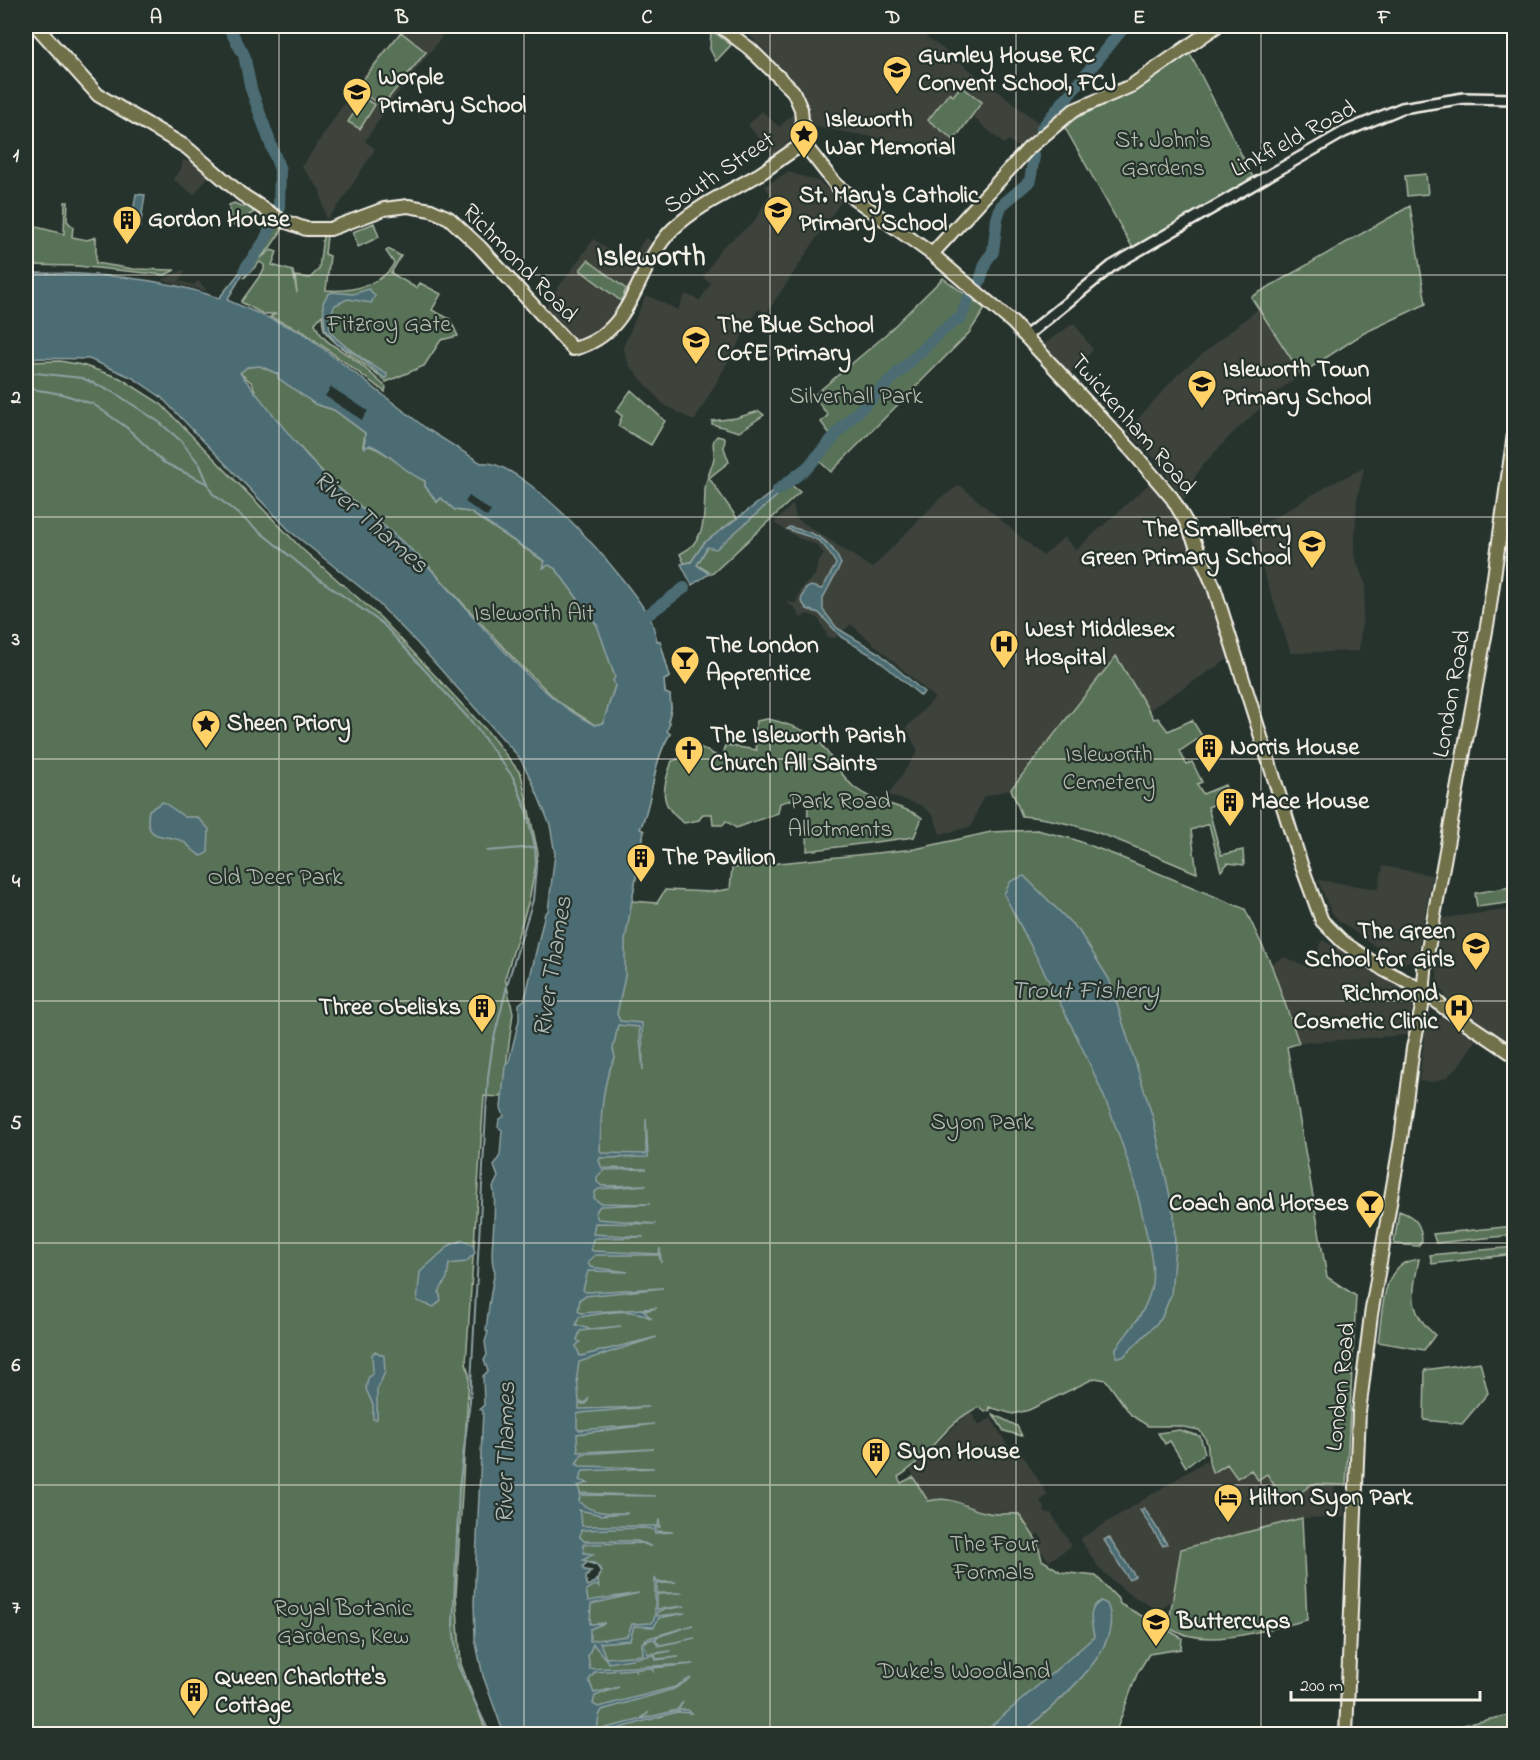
<svg xmlns="http://www.w3.org/2000/svg" width="1540" height="1760" font-family="'Indie Flower',sans-serif">
<style>
.built{fill:#3c423b}
.green{fill:#587259;stroke:#a6b2a0;stroke-width:1.5;fill-rule:evenodd}
.water{fill:#4c6c73;stroke:#8fa1a2;stroke-width:1.5;fill-rule:evenodd}
.pier{fill:#26332d}
.lines{fill:none;stroke-linecap:round;stroke-linejoin:round}
.stream{stroke:#8fa1a2;stroke-width:2}
.river{stroke:#4c6c73;stroke-width:12}
.minor-casing{stroke:#f4f1e8;stroke-width:14}
.major-casing{stroke:#f4f1e8;stroke-width:16}
.minor{stroke:#26332d;stroke-width:9}
.major{stroke:#70704a;stroke-width:12}
.grid{fill:none;stroke:#f4f1e8;stroke-width:1.5;stroke-opacity:0.55}
.labels{text-anchor:middle;dominant-baseline:central;stroke-width:4.5;stroke-linejoin:round;paint-order:stroke}
.poi-label{font-size:24px;font-weight:bold;fill:#f4f1e8;stroke:#26332d;text-anchor:start}
.street-label{font-size:24px;fill:#f4f1e8;stroke:#26332d}
.park-label{font-size:24px;fill:#b6beaf;stroke:#26332d}
.water-label{font-size:26px;font-style:italic;fill:#b1bcb9;stroke:#26332d}
.district-label{font-size:30px;font-weight:bold;fill:#f4f1e8;stroke:#26332d}
.neatline{fill:none;stroke:#f4f1e8;stroke-width:2}
.grid-label{font-size:20px;text-anchor:middle;font-weight:bold;fill:#f4f1e8}
</style>
<rect width="100%" height="100%" fill="#26332d"/>
<filter id="ink" filterUnits="userSpaceOnUse"><feTurbulence type="fractalNoise" baseFrequency=".0167" numOctaves="2"/><feDisplacementMap in="SourceGraphic" scale="12" xChannelSelector="R" yChannelSelector="G"/><feConvolveMatrix kernelMatrix="1 2 1 2 8 2 1 2 1" color-interpolation-filters="sRGB"/></filter>
<g filter="url(#ink)">
<path class="built" d="M404 26H435L442 37 393 99 365 141 375 149 342 201 326 220 320 190 302 167 358 82Z
M740 26H913L1039 123 1037 132 1020 148 1008 140 1004 144 973 117 941 160 923 148 919 152 903 142 808 126V104L800 86Z
M762 111 779 127 795 112 797 120 798 132 774 156 748 125Z
M194 157 212 172 194 195 173 179 181 169 183 160 190 162Z
M788 172 818 181 842 200 766 314 758 309 695 420H692L663 404 629 365 623 347 646 295 678 310 685 294 700 300 711 283 703 278 721 248 754 222 770 194 765 186Z
M646 237 653 243 626 302 603 327 575 342 546 308 549 300 594 239 628 264Z
M183 270 185 272 179 281 194 285 198 281 207 291 162 280Z
M1258 309 1301 374 1281 389 1230 436 1200 468 1184 499 1154 458 1127 431 1178 374Z
M1074 323 1093 350 1070 374 1044 344Z
M1364 468 1357 499 1354 555 1366 585 1359 651 1291 653 1250 532 1329 485Z
M1150 483 1163 493 1192 553 1210 594 1230 658 1149 710 1116 657 1011 789 983 797 971 827 940 834 934 816 921 805 888 795 918 751 906 728 935 698 851 624 835 638 828 637 818 618 808 614 800 618 796 609 786 602 796 603 801 589 815 575 818 563 824 554 817 545 798 538 774 523 793 504 796 518 872 568 939 499 960 485 1043 556 1064 537 1076 550Z
M1383 866 1432 875 1417 957 1402 965 1339 921 1330 910 1318 880 1378 889Z
M1514 909V1028L1504 1042 1451 1005 1439 986 1435 962 1442 918Z
M1322 940 1358 959 1408 994 1413 1002 1408 1035 1299 1043 1271 964 1284 957 1310 968Z
M1441 1017 1477 1038 1457 1068 1447 1077 1434 1082 1419 1081 1426 1026Z
M970 1411 979 1425 991 1418 1012 1453 1019 1449 1048 1495 1040 1501 1045 1508 1044 1512 1051 1513 1072 1546 1049 1561 1040 1550 1042 1539 1038 1533 1035 1536 1019 1514 1002 1512 990 1514 950 1498 928 1501 910 1470Z
M1207 1460 1208 1466 1228 1464 1267 1474 1300 1494 1312 1484H1336L1333 1495 1345 1498 1344 1517 1302 1518 1181 1549 1172 1600 1159 1611 1125 1591 1099 1568 1080 1539Z"/>
<path class="green" d="M711 30 731 45 716 61 710 49Z
M401 32 426 52 382 106 364 94 361 82Z
M1189 52 1255 181 1135 252 1064 126 1074 119 1134 91Z
M961 86 982 102 954 140 928 120 949 93 953 96Z
M363 98 375 105 360 129 348 122Z
M1426 174 1428 194 1407 196 1405 176Z
M65 202H68L67 221 73 227 72 237 87 240 96 237V263L133 269 175 270 165 275 77 266 26 265V227L29 225 64 234Z
M234 203 243 207 248 205 254 212 234 225C228 217 230 213 229 205Z
M1410 206 1426 304 1364 333 1301 374 1251 297Z
M276 223 284 227 269 249 256 262 253 261Z
M374 223 379 237 358 247 353 232Z
M323 236H327L325 254 330 256 326 290C350 292 382 286 394 263L386 251 388 249 401 256 391 273 416 288 420 283 441 294 432 310 450 319 458 336 441 340 424 366 386 382C374 371 327 340 324 329 322 324 323 319 322 315L315 323C321 342 338 347 352 358 364 367 375 377 386 387L385 392 301 330 300 327V330L270 317 275 314H263L241 302 264 270V265L260 262 244 278 254 263 271 250 277 252 272 265 293 271 297 293 295 276 310 278 319 269Z
M588 260 626 289 621 301 580 270Z
M943 278 985 309 969 333 831 472 818 460 793 484 789 477 807 462 830 434 821 422 828 415 813 396 881 339Z
M60 361 82 365 120 378 161 404 302 549 381 618 488 732 521 774 538 853 529 900 505 978 513 1013 502 1097 484 1096 466 1363 469 1375 456 1595 461 1664 487 1734H26V362Z
M260 366 278 374 315 404 334 410 365 433 363 446C379 443 407 473 425 481V486L437 502 441 498 455 510 470 512 556 569 598 626 615 677V686L603 723 595 725 560 703 517 662 423 560 333 483 282 428 258 399 252 383 240 373 247 367Z
M631 390 665 421 651 445 618 426 622 416 616 411Z
M759 411 764 415 739 432 712 424V421L736 418Z
M717 436 725 438 724 448 729 462 709 478 737 518 704 543 691 562 684 563 680 554C707 541 704 516 705 489 706 478 712 468 714 458 715 449 710 443 717 436Z
M790 484 800 492 712 574 697 565 708 546 716 548Z
M651 620 657 641H660L670 677 664 680 665 693 670 695 671 709 668 721 670 722 667 731 670 734C651 764 654 799 640 829L644 831 632 901 657 903 665 890 711 892 730 889 732 868 915 849 991 832 1037 830 1073 839 1115 855 1245 909 1271 964 1299 1043 1287 1047 1327 1277 1356 1296 1346 1485 1312 1484 1299 1494 1296 1490 1283 1499 1267 1474 1258 1480 1251 1470 1237 1478 1227 1464 1213 1473C1203 1457 1215 1447 1199 1430L1178 1426H1148L1131 1415 1106 1380 1095 1378 1029 1410 1013 1414 989 1407 990 1410 985 1412 979 1407C946 1421 929 1458 898 1477L901 1483 913 1477 928 1501C956 1494 964 1509 989 1513 998 1515 1009 1513 1019 1514L1037 1541 1042 1560 1061 1572 1096 1576 1119 1600 1120 1604 1182 1638 1181 1649 1149 1654 1137 1674 1115 1734H571L551 1394ZM588 1562 598 1566 601 1571 596 1582 587 1586 586 1577 591 1571 584 1570 583 1566Z
M1116 656 1154 719 1158 718 1168 731 1192 720 1202 736 1180 751 1186 764 1192 762 1202 782 1197 784 1203 794 1225 785 1230 798 1208 807 1221 855 1243 850 1244 865 1228 863 1221 871 1209 824 1191 830 1197 873C1141 851 1083 820 1022 816L1011 789Z
M767 719C779 721 806 730 815 737 828 749 838 774 855 788 875 803 897 804 918 815L922 818 914 837 807 851 808 802 803 797 780 803 778 813 736 828 726 821 723 825H713L712 814H703L699 820 684 823C657 804 663 788 672 761L679 759 684 739 723 759 725 745 757 750 753 738 757 721Z
M1514 870V902L1477 907 1475 893 1511 887 1509 871Z
M1399 1211C1416 1217 1421 1224 1422 1241L1418 1246 1394 1244Z
M1514 1226V1235L1436 1243 1433 1234Z
M1514 1247V1254L1432 1264 1430 1255Z
M1419 1259C1413 1292 1406 1310 1435 1335L1424 1350 1378 1342C1382 1320 1381 1279 1401 1265 1405 1261 1413 1260 1419 1259Z
M1480 1362 1488 1393 1462 1424 1424 1420 1425 1370Z
M993 1414 1017 1426 1022 1436 1004 1431Z
M1179 1430 1200 1436 1205 1453 1186 1467 1170 1441 1165 1444 1158 1433Z
M1302 1518 1307 1620C1265 1630 1208 1650 1168 1628L1181 1549Z
M1514 1714V1734H1431L1441 1730Z"/>
<path class="water" d="M136 194 145 195 140 227 131 226Z
M254 255 227 300 303 333 427 429 481 463C524 457 630 581 650 619 654 625 655 634 657 641H660L670 677 664 680 665 693 670 695 671 709 668 721 670 722 667 731 670 734C651 764 654 799 640 829L644 831 625 941V976L617 1014 620 1021 642 1023 643 1070 639 1027 618 1025 613 1049 615 1058C601 1082 601 1122 600 1150L602 1153 646 1154V1118L648 1157 600 1158 599 1161 602 1168 647 1169 604 1170 597 1177V1182L602 1186 647 1185 599 1189 595 1192 594 1198 600 1203 650 1204 600 1206 595 1213 598 1219 656 1224 595 1223 593 1234 644 1237 596 1238 593 1239 591 1249 593 1251 659 1254 660 1248 661 1263 659 1255H595L588 1262 590 1267 628 1272 588 1271 583 1290 586 1292 663 1288 585 1296 580 1299 578 1311 581 1313 657 1308 644 1311 652 1319C632 1305 602 1314 579 1317L576 1325 590 1329 621 1326 580 1331 577 1340 580 1342 576 1346 580 1356 657 1337 579 1362 577 1376 579 1402 585 1403 589 1398 586 1404H579V1409L648 1407 581 1413 577 1414V1428L580 1430 654 1424 577 1434 578 1452 654 1449 582 1454 576 1464 580 1466 654 1468 583 1471 579 1480 588 1483 578 1486 580 1493 656 1496 580 1495 579 1502C594 1514 608 1513 628 1513L601 1515 579 1510 582 1526H658L659 1519 660 1527 655 1528 656 1531 673 1532 655 1533 652 1529 643 1528 581 1530 580 1537 584 1541H637L652 1547 644 1543 583 1544 584 1553 594 1554 583 1560 596 1564 601 1572 598 1581 599 1587 595 1585 586 1590 588 1601 639 1593 591 1604 590 1624 605 1623 590 1629V1641L627 1636 632 1624 652 1623 655 1616V1578L657 1582H676L657 1584V1593H683L657 1594V1609L685 1606 658 1611 657 1616 685 1613 659 1618 654 1627 634 1626 630 1640 600 1643 606 1658 643 1655 642 1643 646 1639 693 1625 657 1637 655 1640 660 1645 695 1638 658 1646 654 1639 646 1641 644 1645 648 1654 671 1651 655 1654 656 1659 679 1657 656 1660 653 1655 609 1663 593 1644 588 1656 590 1669 694 1664 653 1668V1671L651 1668 637 1669 636 1673 635 1669 595 1672 589 1680 594 1693 619 1687 595 1696 593 1704 598 1707 675 1687 691 1678 674 1689 602 1710 599 1716 597 1730 639 1720 649 1712 642 1719 677 1710 683 1702 678 1710H688L691 1713 677 1712 599 1734H504L483 1676 475 1639 474 1602 483 1411 480 1409 484 1405 483 1376 488 1371 484 1360 487 1355 485 1342 488 1332 486 1331C488 1311 491 1290 495 1271 487 1259 499 1208 493 1187L498 1177 494 1166 500 1155 502 1130 498 1127 499 1120 504 1116 501 1108 505 1066 509 1061 519 1020V1004L525 999 545 913 548 911 555 854 550 825 531 779 519 757 417 643 370 595 291 532 161 397 133 378 89 359 26 358V273C91 273 157 276 219 298ZM260 366 278 374V378L315 404 334 410 365 433V448L370 445C391 453 403 472 425 481V486L437 502 441 498 455 510 470 512 545 561 543 568 549 565 556 569 597 625 615 677 613 680 615 686 603 723 595 725C534 697 472 611 424 562 397 534 363 511 334 484 299 450 270 410 240 373L247 367ZM588 1562 598 1566 601 1571 596 1582 587 1586 586 1577 591 1571 584 1570 583 1566Z
M369 289 375 296 371 303 348 299 335 305C331 313 327 322 331 332 333 339 378 370 387 374L386 379 355 354 337 344 325 329 323 303 327 295 332 292 353 294Z
M790 479 792 482 785 489 716 549 707 547 697 565 709 574 692 585 681 564 691 562 704 543Z
M789 527C814 532 831 539 841 564L823 598V610L837 628 879 653 924 692 921 696 876 658 841 637 819 613 807 609 801 601 805 589 811 586 822 589 836 564C818 532 816 541 787 529Z
M163 802 185 817H197L209 829 208 852 202 856C193 853 190 845 182 841 166 833 143 844 149 810Z
M1024 876 1079 931 1109 979 1153 1118 1174 1215 1175 1246 1171 1295 1161 1319 1123 1357H1116V1348C1130 1329 1145 1314 1151 1289 1156 1268 1148 1242 1144 1222 1119 1104 1058 1000 1004 894L1011 881Z
M463 1240 473 1245 475 1253 466 1262 449 1264 447 1278 439 1292 441 1300 434 1307 417 1301 420 1272 450 1245Z
M375 1351 384 1356 385 1372 377 1390V1419H373V1405L366 1389 368 1378 373 1373 372 1355Z
M1144 1508 1167 1544 1163 1546 1140 1510Z
M1109 1537 1135 1576 1129 1580 1104 1540Z
M1101 1601 1107 1604C1128 1650 1051 1706 1022 1734H982L1094 1637C1092 1623 1086 1609 1101 1601Z"/>
<path class="pier" d="M331 387 368 411 362 420 325 396Z
M469 496 491 511 487 517 465 502Z"/>
<g class="lines">
<path class="stream" d="M26 372 82 378 115 393 159 422 181 441 200 465 212 493 312 574 383 624 471 721 513 777 525 806 535 847 536 867 533 900 509 978 493 1042 488 1077 470 1401 459 1488 453 1626 458 1666 490 1734
M26 388 62 394 93 404 126 427 163 462 208 484
M487 851 535 847"/>
<path class="river" d="M228 26 244 55 251 89 280 170 279 209 264 242 245 269
M1042 128 1125 26
M778 490 808 467 846 423 942 331 961 317 969 297 980 281 986 261 993 252 997 219 1001 206 1030 181 1034 156
M634 625 684 588"/>
<g class="minor-casing">
<path id="minor" d="M1026 336 1112 266 1344 132 1402 108 1464 98 1514 99"/>
</g>
<g class="major-casing">
<path id="major" d="M36 26 98 95 186 147 241 194 281 220 306 229H330L384 209 408 206 431 210 449 218 480 247 573 349C636 334 634 267 673 229 698 205 729 192 758 175 774 165 788 152 804 144
M720 26 750 49 793 91 801 109 804 144 837 186 932 254 1013 323 1132 451 1172 498 1186 522 1214 587 1301 864 1322 921 1343 942 1384 970 1424 991 1443 1007 1514 1055
M932 254 1029 148 1074 110 1131 86 1217 26
M1423 967 1426 960 1488 620 1514 434
M1346 1734 1359 1412 1371 1315 1401 1139 1413 1048 1422 1007 1426 960"/>
</g>
<use href="#minor" class="minor"/>
<use href="#major" class="major"/>
</g>
</g>
<path class="grid" d="M279 26V1734M524 26V1734M770 26V1734M1016 26V1734M1261 26V1734M26 275H1514M26 517H1514M26 759H1514M26 1001H1514M26 1243H1514M26 1485H1514"/>
<defs>
<g id="school-pin" transform="scale(1.5)"><path d="M0 17L-7.5 6A9.5 9.5 0 1 1 7.5 6Z" fill="#ffd166" stroke="#26332d"/><path d="M0-5L7-2L0 1L-7-2ZM-4 1L0 2.5L4 1V4Q0 6-4 4Z" fill="#111"/></g>
<g id="sight-pin" transform="scale(1.5)"><path d="M0 17L-7.5 6A9.5 9.5 0 1 1 7.5 6Z" fill="#ffd166" stroke="#26332d"/><path d="M0-6L1.8-2.2L6-1.7L2.9 1.2L3.7 5.4L0 3.3L-3.7 5.4L-2.9 1.2L-6-1.7L-1.8-2.2Z" fill="#111"/></g>
<g id="building-pin" transform="scale(1.5)"><path d="M0 17L-7.5 6A9.5 9.5 0 1 1 7.5 6Z" fill="#ffd166" stroke="#26332d"/><path d="M-4-6H4V6H1V3H-1V6H-4ZM-2.5-4.3h1.7v1.8h-1.7ZM.8-4.3h1.7v1.8H.8ZM-2.5-1h1.7V.8h-1.7ZM.8-1h1.7V.8H.8Z" fill="#111"/></g>
<g id="hospital-pin" transform="scale(1.5)"><path d="M0 17L-7.5 6A9.5 9.5 0 1 1 7.5 6Z" fill="#ffd166" stroke="#26332d"/><path d="M-5-5h3v3.5h4V-5h3V5h-3V1.5h-4V5h-3Z" fill="#111"/></g>
<g id="bar-pin" transform="scale(1.5)"><path d="M0 17L-7.5 6A9.5 9.5 0 1 1 7.5 6Z" fill="#ffd166" stroke="#26332d"/><path d="M-6-5H6L.8 .8V4.5H3.5V6h-7V4.5H-.8V.8Z" fill="#111"/></g>
<g id="church-pin" transform="scale(1.5)"><path d="M0 17L-7.5 6A9.5 9.5 0 1 1 7.5 6Z" fill="#ffd166" stroke="#26332d"/><path d="M-1.2-6h2.4v3.5h3.3v2.4h-3.3V6h-2.4V-.1h-3.3v-2.4h3.3Z" fill="#111"/></g>
<g id="hotel-pin" transform="scale(1.5)"><path d="M0 17L-7.5 6A9.5 9.5 0 1 1 7.5 6Z" fill="#ffd166" stroke="#26332d"/><path d="M-6-4.5h1.5V1H6V5H4.5V3h-9V5H-6ZM-4 0a1.8 1.8 0 1 1 3.6 0ZM.5 0V-2.5h3Q6-2.5 6 0Z" fill="#111"/></g>
</defs>
<g fill-rule="evenodd">
<use href="#school-pin" x="897" y="70"/>
<use href="#school-pin" x="357" y="92"/>
<use href="#sight-pin" x="804" y="134"/>
<use href="#school-pin" x="778" y="210"/>
<use href="#building-pin" x="127" y="220"/>
<use href="#school-pin" x="696" y="340"/>
<use href="#school-pin" x="1202" y="384"/>
<use href="#school-pin" x="1312" y="544"/>
<use href="#hospital-pin" x="1004" y="644"/>
<use href="#bar-pin" x="685" y="660"/>
<use href="#sight-pin" x="206" y="724"/>
<use href="#building-pin" x="1209" y="748"/>
<use href="#church-pin" x="689" y="750"/>
<use href="#building-pin" x="1230" y="802"/>
<use href="#building-pin" x="641" y="858"/>
<use href="#school-pin" x="1476" y="946"/>
<use href="#building-pin" x="482" y="1008"/>
<use href="#hospital-pin" x="1459" y="1008"/>
<use href="#bar-pin" x="1370" y="1204"/>
<use href="#building-pin" x="876" y="1452"/>
<use href="#hotel-pin" x="1228" y="1498"/>
<use href="#school-pin" x="1156" y="1622"/>
<use href="#building-pin" x="194" y="1692"/>
</g>
<g class="labels">
<g class="poi-label">
<text x="918" y="56">Gumley House RC<tspan x="918" dy="28">Convent School, FCJ</tspan></text>
<text x="378" y="78">Worple<tspan x="378" dy="28">Primary School</tspan></text>
<text x="825" y="120">Isleworth<tspan x="825" dy="28">War Memorial</tspan></text>
<text x="799" y="196">St. Mary's Catholic<tspan x="799" dy="28">Primary School</tspan></text>
<text x="148" y="220">Gordon House</text>
<text x="717" y="326">The Blue School<tspan x="717" dy="28">CofE Primary</tspan></text>
<text x="1223" y="370">Isleworth Town<tspan x="1223" dy="28">Primary School</tspan></text>
<text x="1291" y="530" text-anchor="end">The Smallberry<tspan x="1291" dy="28">Green Primary School</tspan></text>
<text x="1025" y="630">West Middlesex<tspan x="1025" dy="28">Hospital</tspan></text>
<text x="706" y="646">The London<tspan x="706" dy="28">Apprentice</tspan></text>
<text x="227" y="724">Sheen Priory</text>
<text x="710" y="736">The Isleworth Parish<tspan x="710" dy="28">Church All Saints</tspan></text>
<text x="1230" y="748">Norris House</text>
<text x="1251" y="802">Mace House</text>
<text x="662" y="858">The Pavilion</text>
<text x="1455" y="932" text-anchor="end">The Green<tspan x="1455" dy="28">School for Girls</tspan></text>
<text x="1438" y="994" text-anchor="end">Richmond<tspan x="1438" dy="28">Cosmetic Clinic</tspan></text>
<text x="461" y="1008" text-anchor="end">Three Obelisks</text>
<text x="1349" y="1204" text-anchor="end">Coach and Horses</text>
<text x="897" y="1452">Syon House</text>
<text x="1249" y="1498">Hilton Syon Park</text>
<text x="1177" y="1622">Buttercups</text>
<text x="215" y="1678">Queen Charlotte's<tspan x="215" dy="28">Cottage</tspan></text>
</g>
<g class="street-label">
<text transform="translate(1294 140) rotate(-28)">Linkfield Road</text>
<text transform="translate(720 174) rotate(-34)">South Street</text>
<text transform="translate(519 264) rotate(46)">Richmond Road</text>
<text transform="translate(1132 425) rotate(49)">Twickenham Road</text>
<text transform="translate(1453 694) rotate(-80)">London Road</text>
<text transform="translate(1342 1387) rotate(-84)">London Road</text>
</g>
<g class="park-label">
<text x="1163" y="141">St. John's<tspan x="1163" dy="28">Gardens</tspan></text>
<text x="389" y="325">Fitzroy Gate</text>
<text x="856" y="397">Silverhall Park</text>
<text x="534" y="614">Isleworth Ait</text>
<text x="1109" y="755">Isleworth<tspan x="1109" dy="28">Cemetery</tspan></text>
<text x="840" y="802">Park Road<tspan x="840" dy="28">Allotments</tspan></text>
<text x="275" y="878">Old Deer Park</text>
<text x="982" y="1123">Syon Park</text>
<text x="994" y="1545">The Four<tspan x="994" dy="28">Formals</tspan></text>
<text x="343" y="1609">Royal Botanic<tspan x="343" dy="28">Gardens, Kew</tspan></text>
<text x="964" y="1672">Duke's Woodland</text>
</g>
<g class="water-label">
<text transform="translate(370 523) rotate(41)">River Thames</text>
<text transform="translate(554 967) rotate(-81)">River Thames</text>
<text x="1085" y="992">Trout Fishery</text>
<text transform="translate(507 1453) rotate(-89)">River Thames</text>
</g>
<g class="district-label">
<text x="651" y="258">Isleworth</text>
</g>
</g>
<rect width="1540" height="1760" fill="none" stroke="#26332d" stroke-width="66"/>
<path d="M1291 1691v9h189v-9" fill="none" stroke="#f4f1e8" stroke-width="3"/>
<text x="1300" y="1691" font-size="18" fill="#f4f1e8" stroke="#26332d" stroke-width="4.5" paint-order="stroke">200 m</text>
<rect x="33" y="33" width="1474" height="1694" class="neatline"/>
<g class="grid-label">
<text x="156" y="23">A</text>
<text x="402" y="23">B</text>
<text x="647" y="23">C</text>
<text x="893" y="23">D</text>
<text x="1139" y="23">E</text>
<text x="1384" y="23">F</text>
<text x="16" y="161">1</text>
<text x="16" y="403">2</text>
<text x="16" y="645">3</text>
<text x="16" y="887">4</text>
<text x="16" y="1129">5</text>
<text x="16" y="1371">6</text>
<text x="16" y="1613">7</text>
</g>
</svg>
